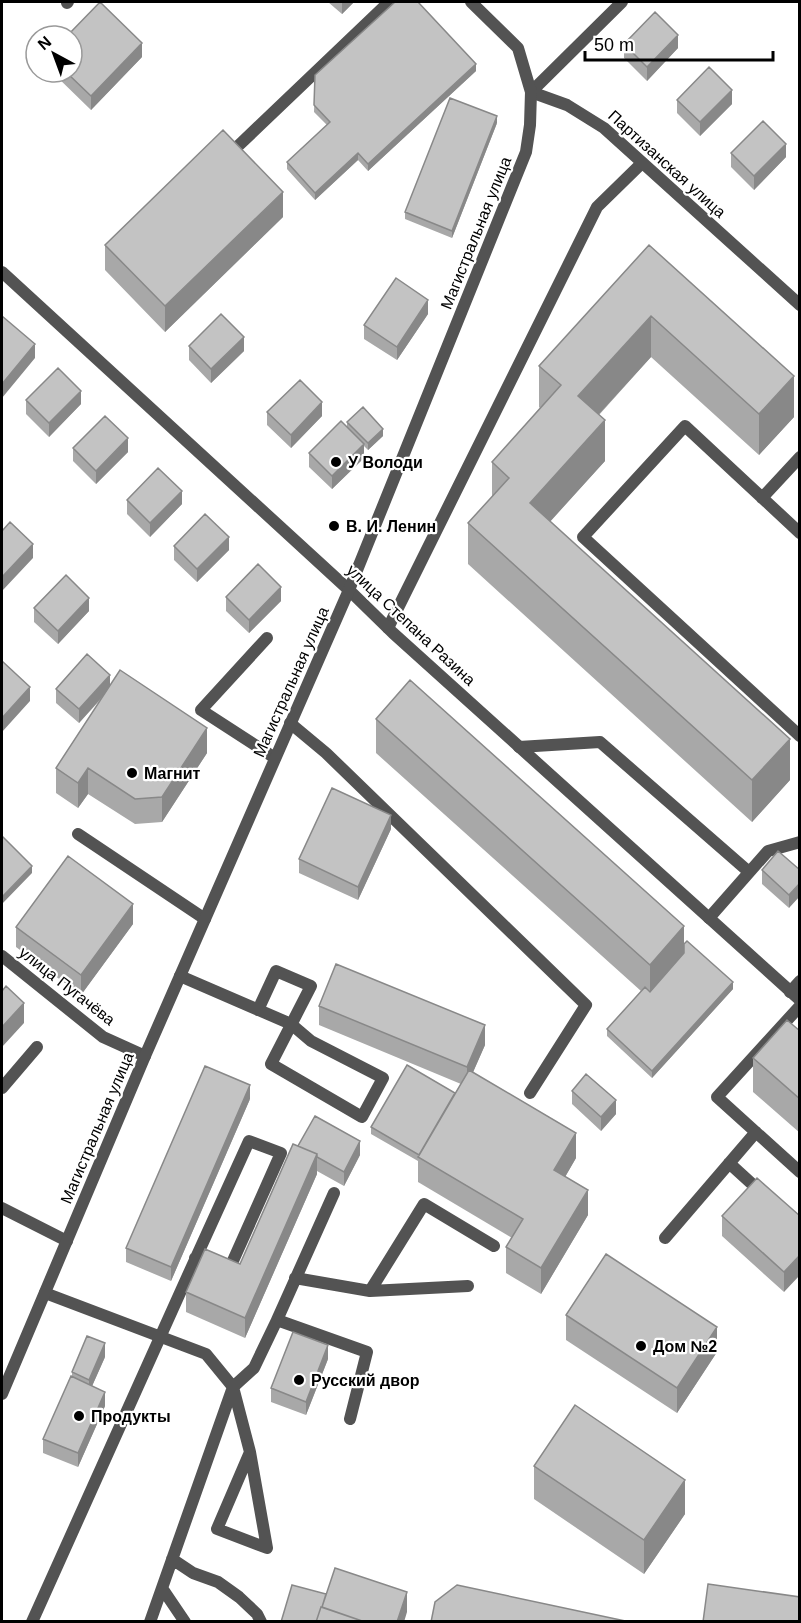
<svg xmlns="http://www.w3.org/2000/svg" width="801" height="1623" font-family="Helvetica,sans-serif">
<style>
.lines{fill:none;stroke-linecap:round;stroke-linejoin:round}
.service{stroke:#535353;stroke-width:12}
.minor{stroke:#535353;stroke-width:12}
.tertiary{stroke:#535353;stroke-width:12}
.wall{fill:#a8a8a8}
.shaded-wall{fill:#888}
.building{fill:#c3c3c3;stroke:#888;stroke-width:1.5}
.poi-dot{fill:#000;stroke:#fff;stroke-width:2}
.labels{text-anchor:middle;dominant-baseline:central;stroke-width:4.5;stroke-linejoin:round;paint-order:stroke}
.street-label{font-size:16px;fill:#000;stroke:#fff}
.poi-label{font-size:16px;font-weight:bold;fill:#000;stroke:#fff;text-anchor:start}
</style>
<rect width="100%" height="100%" fill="#fff"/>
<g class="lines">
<path class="service" d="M67 3 68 2
M237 147 389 2
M762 498 800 457
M800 533 685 426 583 537 800 736
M388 628 597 207 642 163
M267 638 201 710 275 758
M290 723 326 753 586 1005 530 1093
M519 747 600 742 749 872
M78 834 205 919
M709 918 768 851 800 842
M180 976 291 1024 311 1041 383 1078 362 1117 271 1064 311 986 276 971 258 1010
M790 992 800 981
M800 1006 717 1097 800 1172
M2 1088 37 1047
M729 1163 762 1193
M2 1208 67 1241
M665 1238 756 1132
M295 1278 370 1291 468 1286
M370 1291 424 1204 494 1246
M45 1293 206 1354 233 1387 150 1622
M277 1320 334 1193
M250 1452 267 1548 217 1529 250 1452 233 1387 254 1368 277 1320 367 1352 350 1419
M172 1559 193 1573 218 1582 239 1597 257 1614 261 1622
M162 1588 185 1622
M32 1622C104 1461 176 1301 249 1141L281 1153 228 1272 195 1258"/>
<path class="minor" d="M622 2 531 92 567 105 604 128 800 305
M2 272 349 590 393 633 800 1000
M2 956 103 1037 145 1056"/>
<path class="tertiary" d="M2 1394 145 1056 349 590 526 152 530 125 531 92 518 48 471 2"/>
</g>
<path class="wall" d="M328 2H354L342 14Z
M624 44 678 48 647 81 624 58Z
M142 57 91 110 52 72H72Z
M476 71 368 171 358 160 315 200 287 169V162L327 125 314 112 315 75Z
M677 100 732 104 700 136 677 113Z
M497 123 452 238 405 219V212Z
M731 153 786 157 754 190 731 167Z
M283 217 165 332 105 270V245Z
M649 245 794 417 759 455 651 357 599 415 605 461 550 521 790 780 752 822 468 564V523L492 497V462L540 408 539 407V366Z
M428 314 397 360 364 339V325Z
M189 346 244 351 211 383 189 360Z
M26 400 81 404 49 437 26 414Z
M267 412 322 416 291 448 267 425Z
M347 422 383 436 368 450 364 446V458L332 489 309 467V453L347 427Z
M800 444V488L798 487V446Z
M73 448 128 452 96 484 73 461Z
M127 500 182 504 150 537 127 514Z
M174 546 229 550 197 582 174 560Z
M226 597 281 601 249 633 226 611Z
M34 608 89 611 58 644 34 622Z
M110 685 207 753 162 822 135 824 88 794 78 808 56 793V768L102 698 79 723 56 703V689Z
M376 719 684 944 733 989 652 1078 607 1036V1029L641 991 376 753Z
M391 829 358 900 299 873V859Z
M762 870H800L789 908 762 884Z
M133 924 81 995 16 947V927Z
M319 1006 485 1045 473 1072 576 1158 565 1177 588 1215 541 1294 506 1273V1247L512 1238 418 1182V1161L371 1134V1127L455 1093 461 1084 319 1025Z
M800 1031V1133L753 1092V1058Z
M572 1091 616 1114 601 1131 572 1104Z
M250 1099 171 1281 126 1262V1248Z
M298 1146 360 1155 344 1186 317 1171V1174L245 1338 186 1312V1292L240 1264Z
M722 1216H800L784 1292 722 1236Z
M566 1315 717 1352 677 1413 566 1340Z
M105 1357 92 1386 105 1406 78 1467 43 1453V1439L72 1377V1372Z
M328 1359 306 1415 271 1402V1388Z
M534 1466 685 1514 644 1574 534 1499Z"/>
<path class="shaded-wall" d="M342 2H354L342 14Z
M678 35V48L647 81V67Z
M142 43V57L91 110V96Z
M476 64V71L368 171V164Z
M732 90V104L700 136V122Z
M497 116V123L452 238V231Z
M786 144V157L754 190V176Z
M358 153V160L315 200V193Z
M283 192V217L165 332V306Z
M428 300V314L397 360V347Z
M651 316V357L578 437V396Z
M244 337V351L211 383V369Z
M35 344V358L2 398V384Z
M794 376V417L759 455V414Z
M81 391V404L49 437V423Z
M322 402V416L291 448V435Z
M605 420V461L530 544V503Z
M383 429V436L368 450V443Z
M128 438V452L96 484V471Z
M364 444V458L332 489V476Z
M182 491V504L150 537V523Z
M229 537V550L197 582V569Z
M33 544V558L2 591V577Z
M281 587V601L249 633V620Z
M89 598V611L58 644V631Z
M110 675V688L79 723V709Z
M30 687V701L2 732V718Z
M207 728V753L162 822V797Z
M790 739V780L752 822V780Z
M88 768V794L78 808V783Z
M391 815V829L358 900V887Z
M32 866V873L2 904V897Z
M800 883V896L789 908V895Z
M133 904V924L81 995V975Z
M684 926V960L650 999V965Z
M733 982V989L652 1078V1071Z
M24 1003V1023L2 1047V1027Z
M485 1025V1045L467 1086V1067Z
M250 1085V1099L171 1281V1267Z
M616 1100V1114L601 1131V1117Z
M576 1133V1158L554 1196V1170Z
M360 1141V1155L344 1186V1172Z
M317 1154V1174L245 1338V1318Z
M588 1190V1215L541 1294V1268Z
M800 1255V1275L784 1292V1272Z
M717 1327V1352L677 1413V1388Z
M105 1343V1357L89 1393V1380Z
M328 1345V1359L306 1415V1402Z
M105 1392V1406L78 1467V1453Z
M685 1480V1514L644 1574V1540Z
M407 1592V1612L404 1622H397Z"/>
<path class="building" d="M100 2 142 43 91 96 66 72H72V36H67Z
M395 2H418L476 64 368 164 358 153 315 193 287 162 330 122 314 105 315 75Z
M655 12 678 35 647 67 624 44Z
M709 67 732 90 700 122 677 100Z
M450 98 497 116 452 231 405 212Z
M763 121 786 144 754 176 731 153Z
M223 130 283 192 165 306 105 245Z
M649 245 794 376 759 414 651 316 578 396 605 420 530 503 790 739 752 780 468 523 509 478 492 462 561 385 539 366Z
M396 278 428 300 397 347 364 325Z
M221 314 244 337 211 369 189 346Z
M2 316 35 344 2 384Z
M58 368 81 391 49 423 26 400Z
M300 380 322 402 291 435 267 412Z
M363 407 383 429 368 443 347 422Z
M105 416 128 438 96 471 73 448Z
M341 421 364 444 332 476 309 453Z
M158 468 182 491 150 523 127 500Z
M205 514 229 537 197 569 174 546Z
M10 522 33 544 2 577V531Z
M258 564 281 587 249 620 226 597Z
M66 575 89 598 58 631 34 608Z
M87 654 110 675 79 709 56 689Z
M2 661 30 687 2 718Z
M120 670 207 728 162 797 135 799 88 768 78 783 56 768Z
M410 680 684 926 650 965 376 719Z
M332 788 391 815 358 887 299 859Z
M2 836 32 866 2 897Z
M778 851 800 870V883L789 895 762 870Z
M68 856 133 904 81 975 16 927Z
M687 941 733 982 652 1071 607 1029 645 987 650 992 684 953V944Z
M336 964 485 1025 467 1067 319 1006Z
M6 986 24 1003 2 1027V991Z
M787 1020 800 1031V1099L753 1058Z
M407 1065 455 1093 419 1155 371 1127Z
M205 1066 250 1085 171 1267 126 1248Z
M469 1070 576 1133 554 1170 588 1190 541 1268 506 1247 523 1219 418 1157Z
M586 1074 616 1100 601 1117 572 1091Z
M315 1116 360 1141 344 1172 317 1157V1154L298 1146Z
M293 1144 317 1154 245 1318 186 1292 205 1249 240 1264Z
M757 1178 800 1216V1255L784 1272 722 1216Z
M606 1254 717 1327 677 1388 566 1315Z
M293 1332 328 1345 306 1402 271 1388Z
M87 1336 105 1343 89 1380 72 1372Z
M71 1376 105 1392 78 1453 43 1439Z
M575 1405 685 1480 644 1540 534 1466Z
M335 1568 407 1592 397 1622H365L322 1607Z
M708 1584 800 1597V1622H703Z
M292 1585 326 1594 322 1607H321L316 1622H281Z
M457 1585 630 1622H431L435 1602Z
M321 1607 365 1622H316Z"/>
<g class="poi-dot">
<circle cx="336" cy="462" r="6"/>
<circle cx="334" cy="526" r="6"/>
<circle cx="132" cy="773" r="6"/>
<circle cx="641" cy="1346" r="6"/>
<circle cx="299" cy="1380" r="6"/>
<circle cx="79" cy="1416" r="6"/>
</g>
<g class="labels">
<g class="street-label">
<text transform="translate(667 164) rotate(42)">Партизанская улица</text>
<text transform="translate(476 233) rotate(-68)">Магистральная улица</text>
<text transform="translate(411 625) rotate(43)">улица Степана Разина</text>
<text transform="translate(291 682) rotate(-66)">Магистральная улица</text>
<text transform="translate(67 986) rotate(38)">улица Пугачёва</text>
<text transform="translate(97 1128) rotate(-67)">Магистральная улица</text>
</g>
<g class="poi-label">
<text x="348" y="462">У Володи</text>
<text x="346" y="526">В. И. Ленин</text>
<text x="144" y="773">Магнит</text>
<text x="653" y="1346">Дом №2</text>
<text x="311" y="1380">Русский двор</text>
<text x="91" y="1416">Продукты</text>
</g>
</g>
<rect width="801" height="1623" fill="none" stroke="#000000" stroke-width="6"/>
<g transform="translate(54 54) rotate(319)"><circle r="28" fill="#ffffff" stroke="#999999" stroke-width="1.5"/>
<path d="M0-4.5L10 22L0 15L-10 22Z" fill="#000000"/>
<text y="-9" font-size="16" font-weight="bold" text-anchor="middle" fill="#000000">N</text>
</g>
<path d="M585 51v9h188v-9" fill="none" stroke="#000000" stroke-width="3"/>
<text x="594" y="51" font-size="18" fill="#000000" stroke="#ffffff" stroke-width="4.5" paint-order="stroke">50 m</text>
</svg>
